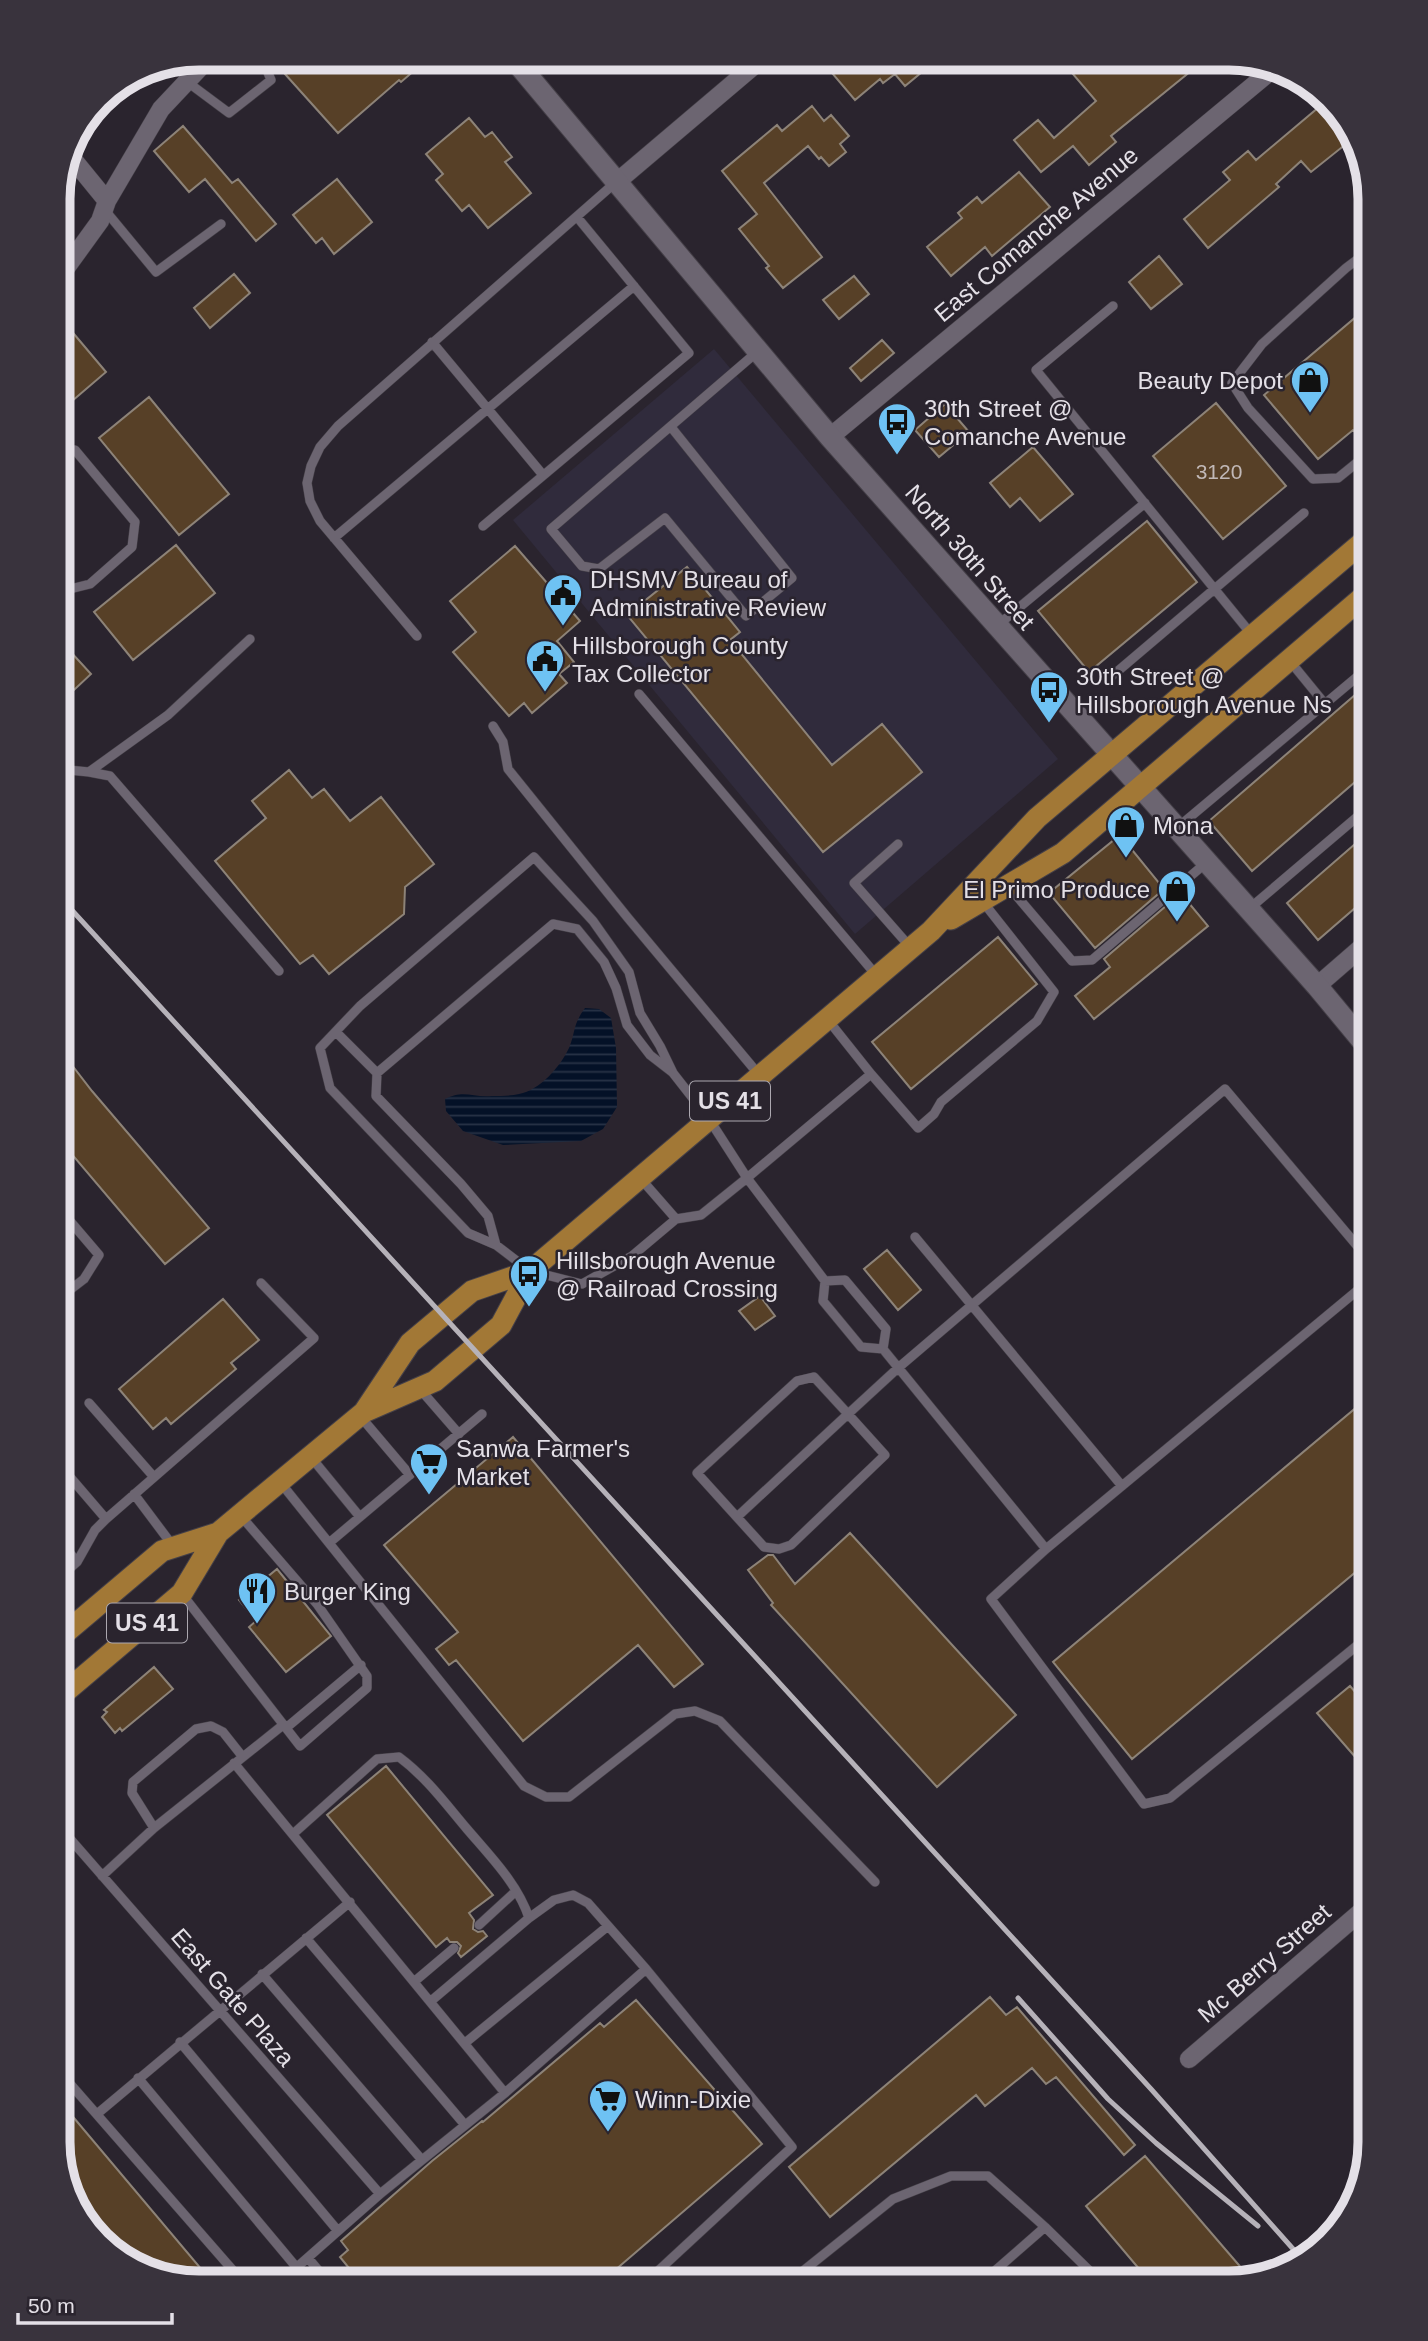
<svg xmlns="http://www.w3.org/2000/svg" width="1428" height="2341" font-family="Helvetica,sans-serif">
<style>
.education{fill:#302b3c}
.water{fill:url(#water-rules)}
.building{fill:#574027;stroke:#8d8378;stroke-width:2}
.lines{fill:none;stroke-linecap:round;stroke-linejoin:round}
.service-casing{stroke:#454048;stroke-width:10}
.minor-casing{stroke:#454048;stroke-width:19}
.tertiary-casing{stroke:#454048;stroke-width:23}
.primary-casing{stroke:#454048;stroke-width:23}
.service{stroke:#6c6571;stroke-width:9}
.minor{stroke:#6c6571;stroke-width:18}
.tertiary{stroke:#6c6571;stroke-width:21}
.primary{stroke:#a27836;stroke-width:21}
.rail{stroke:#b6b2b9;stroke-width:5}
.labels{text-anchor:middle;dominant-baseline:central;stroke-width:5;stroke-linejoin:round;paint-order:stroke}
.number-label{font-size:21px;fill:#c1b8b7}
.shield{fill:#2a242e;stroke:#aca8b0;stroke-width:2}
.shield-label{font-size:23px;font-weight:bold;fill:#e4e0e7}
.street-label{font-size:24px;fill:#e4e0e7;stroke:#2a242e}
.poi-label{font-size:24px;fill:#e4e0e7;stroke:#2a242e;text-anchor:start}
.rim{fill:none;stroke:#e4e0e7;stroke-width:9}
</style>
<defs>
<pattern id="water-rules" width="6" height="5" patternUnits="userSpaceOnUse" patternTransform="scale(1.75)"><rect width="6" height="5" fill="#041127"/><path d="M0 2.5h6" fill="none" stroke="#283346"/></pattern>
</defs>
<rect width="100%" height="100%" fill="#2a242e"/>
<path class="education" d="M714 349 1058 759 855 934 513 520Z"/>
<path class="water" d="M585 1008 599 1009 611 1018 616 1048 617 1107 603 1129 581 1141 503 1145 463 1131 446 1111 445 1099C464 1089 473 1098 492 1096 501 1096 511 1096 519 1094 540 1090 560 1067 569 1048 576 1031 572 1026 585 1008Z"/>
<path class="building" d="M305 58H429L401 82 399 80 338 133 285 74Z
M836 58H939L905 86 895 74 883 83 880 79 855 100 826 66Z
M1076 58H1207L1111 136 1116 142 1089 165 1073 146 1041 172 1014 140 1038 120 1054 138 1096 101 1066 66Z
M1325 102 1356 136 1311 172 1301 161 1276 184 1279 187 1208 248 1184 219 1230 180 1223 172 1248 151 1256 160Z
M812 106 824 121 831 115 849 136 840 144 846 152 829 166 821 157 819 159 808 146 764 183 822 257 783 288 766 268 769 266 739 229 757 214 722 171 777 125 782 131Z
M469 118 485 137 492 132 512 157 505 162 531 193 488 228 469 205 462 211 436 180 443 174 426 154Z
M183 126 232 183 238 179 276 224 256 241 205 179 189 192 154 151Z
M1019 172 1050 207 992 256 985 247 951 276 927 247 962 218 958 213 977 197 982 203Z
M337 179 372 222 334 254 322 238 316 243 293 215Z
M1159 256 1182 284 1151 309 1129 282Z
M234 274 250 293 210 328 194 308Z
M854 276 869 294 839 319 823 300Z
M1370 305V425L1358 435 1353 430 1318 459 1264 395Z
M58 315 106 372 58 413Z
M882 340 894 353 861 381 850 368Z
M149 397 229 494 179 535 99 438Z
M1216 403 1286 486 1223 539 1153 456Z
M945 404 969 432 939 457 915 430Z
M1033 447 1073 494 1040 521 1020 498 1010 507 990 483Z
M1147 521 1197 582 1089 672 1038 611Z
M176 545 215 593 133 660 94 612Z
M515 546 580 621 557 641 574 662 559 674 567 683 532 713 524 703 509 716 453 652 476 632 450 601Z
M687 567 740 632 730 640 832 765 882 724 922 772 823 852 627 615Z
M58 638 91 674 58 705Z
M1370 682V769L1252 871 1209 821Z
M289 770 312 798 324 789 350 821 381 797 434 864 405 887 404 914 329 974 313 955 300 964 215 861 266 818 252 801Z
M1370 831V895L1318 940 1287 903Z
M1120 835 1164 889 1095 948 1049 893Z
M1173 900 1180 909 1188 902 1208 926 1094 1019 1075 996 1110 967 1104 959Z
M998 937 1037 984 911 1089 872 1042Z
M58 1047 92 1091 209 1228 165 1264 58 1138Z
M887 1250 921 1290 898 1310 864 1269Z
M760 1296 775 1316 755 1330 739 1311Z
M223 1299 259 1340 231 1363 236 1369 171 1424 166 1418 153 1429 119 1389Z
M1370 1396V1560L1132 1759 1053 1662Z
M513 1437 703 1664 674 1687 638 1645 523 1741 456 1660 449 1665 436 1649 458 1632 384 1545Z
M850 1533 1016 1715 937 1787 771 1605 773 1603 748 1570 768 1555H773L795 1584Z
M277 1569 331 1636 286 1672 249 1627 256 1621 239 1600Z
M154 1667 173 1689 122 1731 120 1728 115 1733 102 1717 107 1712 104 1710Z
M1350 1686 1370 1709V1774L1317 1713Z
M386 1766 493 1895 469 1913 474 1920 473 1929 478 1932 483 1931 487 1936 461 1957 458 1953 461 1946 457 1942H450L447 1938 436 1947 327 1815Z
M990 1997 1006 2015 1017 2007 1135 2145 1124 2155 1056 2077 1046 2084 1032 2068 985 2106 976 2095 830 2217 789 2167Z
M636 2000 762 2144 600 2283H361L340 2257 348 2250 341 2241 432 2161 482 2121 483 2122 600 2023 604 2027Z
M58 2099 213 2283H190L121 2260 72 2205 58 2142Z
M1145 2156 1250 2278 1229 2283H1151L1086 2206Z"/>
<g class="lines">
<g class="service-casing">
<path id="service" d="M186 81 229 113 271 80 262 58
M104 209 156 272 221 224
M1113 306 1036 370 1252 635
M432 342 543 475
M671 427 792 578 746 616 665 518 599 569 582 566 551 529 757 352
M1370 452 1338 478 1313 479 1248 408 1232 383 1262 344 1346 268 1370 250
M483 526 689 353 577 217
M334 538 634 286
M58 592 90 584 132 547 135 522 75 450 58 454
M998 625 1145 503
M417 636 320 521 310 501 307 483 311 466 320 447 338 426 616 182
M1289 660 1325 704
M1112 676 1304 513
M639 694 877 976
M493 726 503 742 508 769 628 918 760 1076
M58 769 89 772 168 715 250 639
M89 772 110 776 279 971
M1177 828 1370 666
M898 844 854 883 911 948
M1009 887 1072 961 1092 960 1207 862
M1250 908 1370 806
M828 1020 871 1074 747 1178 825 1281 823 1301 861 1347 883 1349
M336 1032 377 1073
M871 1074 918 1128 934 1114 941 1102 1037 1021 1054 992 983 902
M641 1179 676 1219 632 1256 582 1284 530 1271 496 1245 468 1233 330 1088 320 1048 360 1006 534 857 593 921 629 972 640 1013 660 1046 673 1073 709 1119 747 1178 701 1215 676 1219
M915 1237 1122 1486
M496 1245 488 1216 461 1184 376 1096 377 1073 553 924 577 929 604 962 616 988 627 1025 650 1055 672 1072
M825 1281 845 1280 886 1329 883 1349 1046 1549 1370 1280
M58 1299 84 1279 99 1255 58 1207
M419 1388 459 1434
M89 1403 153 1476
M360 1416 410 1475
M310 1456 360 1517
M58 1463 106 1519
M280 1482 524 1786 546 1797H569L675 1714 695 1711 720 1721 875 1882
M134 1494 173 1546
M737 1517 848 1414 885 1455 791 1545 779 1549 764 1547 697 1473 797 1381 814 1377 848 1414 898 1368 1225 1089 1370 1261
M58 1538 77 1562
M329 1543 482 1414
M1046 1549 991 1599 1144 1804 1170 1798 1370 1635
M58 1579 77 1562 95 1530 106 1519 314 1338 261 1283
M182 1594 300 1746 367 1688V1676L317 1604 240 1515
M286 1728 361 1665
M234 1763 505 2093
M58 1825 380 2194
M154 1828 132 1793 133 1782 196 1729 211 1726 223 1732 242 1756
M293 1834 377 1759 399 1757C426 1777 445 1803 467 1829 490 1856 518 1884 529 1918L431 2001
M58 1846 68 1837
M102 1876 154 1828 283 1725
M529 1918 554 1900 573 1895 588 1903 646 1969
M479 1925 516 1891
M306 1938 465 2125
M262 1974 422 2160
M415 1981 454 1948
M180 2042 338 2231
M465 2043 608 1926
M58 2070 244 2283
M138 2078 297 2268
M97 2114 350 1902
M308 2258 329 2283
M279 2283 380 2194 505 2093 646 1969 792 2147 645 2283
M788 2283 893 2199 951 2176H988L1045 2227 1102 2283
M981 2283 1045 2227"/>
</g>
<g class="minor-casing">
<path id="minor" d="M67 152 107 201
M618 181 763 58
M58 279 100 221 107 201 161 109 209 58
M830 437 1272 70
M1317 986 1370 940
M1189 2059 1370 1904"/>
</g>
<g class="tertiary-casing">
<path id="tertiary" d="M513 58 830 437 1317 986 1370 1050"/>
</g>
<g class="primary-casing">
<path id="primary" d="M951 919 1063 853 1370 591
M364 1412 435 1381 501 1325 530 1271
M58 1639 162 1551 218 1533
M58 1698 182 1593 218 1533 364 1412 410 1343 472 1291 530 1271 931 931 1037 818 1370 536"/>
</g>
<use href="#service" class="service"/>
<use href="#minor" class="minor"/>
<use href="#tertiary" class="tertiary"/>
<use href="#primary" class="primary"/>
<path class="rail" d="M58 895 1151 2089 1302 2259
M1018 1998 1108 2099 1156 2143 1258 2226"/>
</g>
<defs>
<g id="shop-pin" transform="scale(2.0125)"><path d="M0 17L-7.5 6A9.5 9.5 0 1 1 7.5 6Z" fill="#6ec2f3" stroke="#2a242e"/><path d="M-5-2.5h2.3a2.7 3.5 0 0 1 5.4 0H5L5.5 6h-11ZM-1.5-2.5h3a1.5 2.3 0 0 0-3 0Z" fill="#111"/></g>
<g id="bus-pin" transform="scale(2.0125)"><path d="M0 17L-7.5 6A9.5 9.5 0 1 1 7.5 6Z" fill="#6ec2f3" stroke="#2a242e"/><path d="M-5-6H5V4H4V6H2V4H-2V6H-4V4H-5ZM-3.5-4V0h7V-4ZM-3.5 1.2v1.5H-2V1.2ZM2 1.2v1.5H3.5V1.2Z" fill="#111"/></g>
<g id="civic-pin" transform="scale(2.0125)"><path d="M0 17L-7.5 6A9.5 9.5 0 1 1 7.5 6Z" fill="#6ec2f3" stroke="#2a242e"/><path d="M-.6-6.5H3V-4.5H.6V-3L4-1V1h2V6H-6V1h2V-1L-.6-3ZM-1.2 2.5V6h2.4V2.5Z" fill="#111"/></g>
<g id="supermarket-pin" transform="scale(2.0125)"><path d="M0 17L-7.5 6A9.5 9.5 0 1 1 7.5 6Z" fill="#6ec2f3" stroke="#2a242e"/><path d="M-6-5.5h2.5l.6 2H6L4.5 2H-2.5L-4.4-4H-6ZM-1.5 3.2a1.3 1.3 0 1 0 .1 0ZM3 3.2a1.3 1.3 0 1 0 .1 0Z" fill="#111"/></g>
<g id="restaurant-pin" transform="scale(2.0125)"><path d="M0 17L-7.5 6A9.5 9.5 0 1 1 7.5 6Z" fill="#6ec2f3" stroke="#2a242e"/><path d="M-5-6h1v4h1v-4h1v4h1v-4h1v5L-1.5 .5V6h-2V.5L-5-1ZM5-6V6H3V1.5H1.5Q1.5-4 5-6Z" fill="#111"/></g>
</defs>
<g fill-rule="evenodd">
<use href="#shop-pin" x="1310" y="380"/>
<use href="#bus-pin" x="897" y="422"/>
<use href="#civic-pin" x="563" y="593"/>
<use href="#civic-pin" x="545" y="659"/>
<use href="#bus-pin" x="1049" y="690"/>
<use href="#shop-pin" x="1126" y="825"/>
<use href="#shop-pin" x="1177" y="889"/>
<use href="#bus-pin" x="529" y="1274"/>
<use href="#supermarket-pin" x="429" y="1462"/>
<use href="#restaurant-pin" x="257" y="1591"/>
<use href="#supermarket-pin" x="608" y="2099"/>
</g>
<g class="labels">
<g class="number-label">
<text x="1219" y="471">3120</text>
</g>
<g class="shield">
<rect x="690" y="1081.5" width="80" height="39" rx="5"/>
<rect x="107" y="1603.5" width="80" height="39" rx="5"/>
</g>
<g class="shield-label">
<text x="730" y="1101">US 41</text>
<text x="147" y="1623">US 41</text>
</g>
<g class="street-label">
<text transform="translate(1036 234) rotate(-40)">East Comanche Avenue</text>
<text transform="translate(970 557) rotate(49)">North 30th Street</text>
<text transform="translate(1264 1963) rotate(-41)">Mc Berry Street</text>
<text transform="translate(233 1997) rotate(49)">East Gate Plaza</text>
</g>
<g class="poi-label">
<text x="1283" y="380" text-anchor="end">Beauty Depot</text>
<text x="924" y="408">30th Street @<tspan x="924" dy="28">Comanche Avenue</tspan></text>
<text x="590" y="579">DHSMV Bureau of<tspan x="590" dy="28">Administrative Review</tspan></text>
<text x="572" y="645">Hillsborough County<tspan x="572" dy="28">Tax Collector</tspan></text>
<text x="1076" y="676">30th Street @<tspan x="1076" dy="28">Hillsborough Avenue Ns</tspan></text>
<text x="1153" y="825">Mona</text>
<text x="1150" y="889" text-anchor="end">El Primo Produce</text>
<text x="556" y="1260">Hillsborough Avenue<tspan x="556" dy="28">@ Railroad Crossing</tspan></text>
<text x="456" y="1448">Sanwa Farmer's<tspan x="456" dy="28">Market</tspan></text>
<text x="284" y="1591">Burger King</text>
<text x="635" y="2099">Winn-Dixie</text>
</g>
</g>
<path d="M0 0H1428V2341H0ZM199 70H1229A129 129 0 0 1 1358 199V2142A129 129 0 0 1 1229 2271H199A129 129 0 0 1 70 2142V199A129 129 0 0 1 199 70Z" fill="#39333d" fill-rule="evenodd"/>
<path class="rim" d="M199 70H1229A129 129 0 0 1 1358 199V2142A129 129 0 0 1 1229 2271H199A129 129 0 0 1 70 2142V199A129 129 0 0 1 199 70Z"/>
<path d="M18 2313v10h154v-10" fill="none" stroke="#e4e0e7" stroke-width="3.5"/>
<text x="28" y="2313" font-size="21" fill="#e4e0e7" stroke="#2a242e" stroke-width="5" paint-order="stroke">50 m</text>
</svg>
